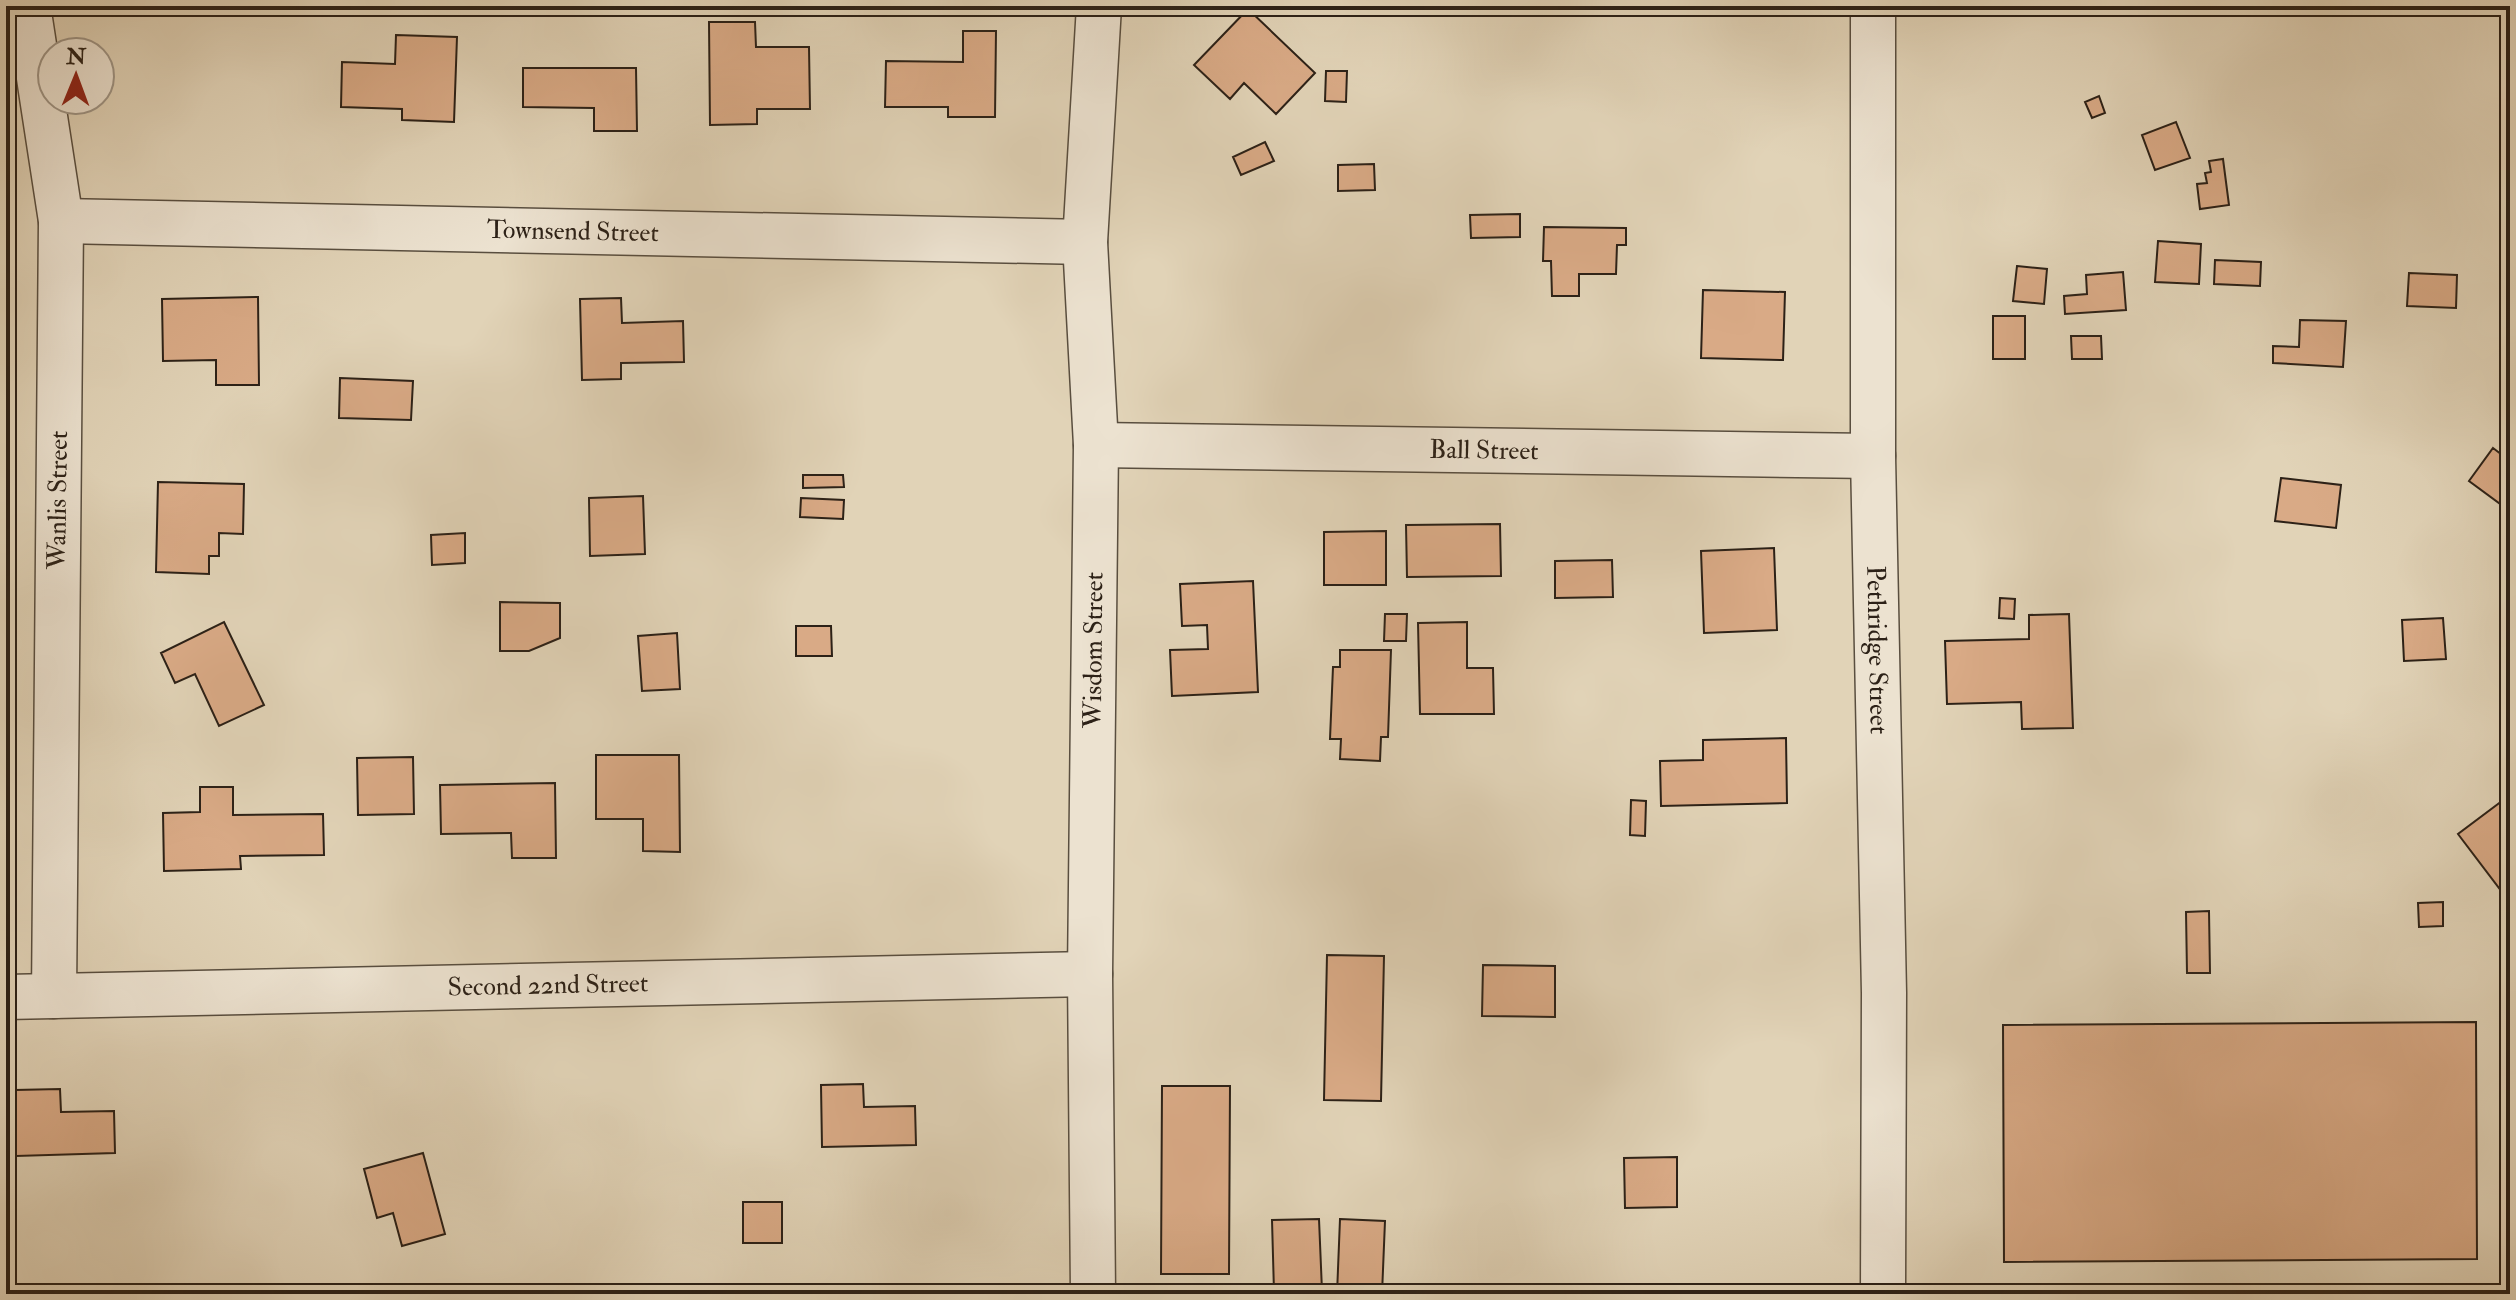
<svg xmlns="http://www.w3.org/2000/svg" width="2516" height="1300" font-family="'IM FELL Double Pica',serif">
<style>
.building{fill:#d9aa86;stroke:#2c2117;stroke-width:2}
.lines{fill:none;stroke-linecap:round;stroke-linejoin:round}
.minor-casing{stroke:#594e3f;stroke-width:47}
.minor{stroke:#ece2d0;stroke-width:44}
.labels{text-anchor:middle;dominant-baseline:central;stroke-width:7;stroke-linejoin:round;paint-order:stroke}
.street-label{font-size:26px;fill:#2c2117;stroke:#ece2d0}
</style>
<rect width="100%" height="100%" fill="#e1d3b7"/>
<filter id="stains"><feTurbulence type="fractalNoise" baseFrequency=".0025" numOctaves="4"/><feColorMatrix values="0 0 0 0 .2 0 0 0 0 .09 0 0 0 0 .02 0 0 0 .5 -.17"/></filter>
<radialGradient id="worn" r=".72"><stop offset=".6" stop-color="#630" stop-opacity="0"/><stop offset="1" stop-color="#630" stop-opacity=".3"/></radialGradient>
<path class="building" d="M1248 9 1315 73 1276 114 1244 83 1230 99 1194 65Z
M709 22H755L756 47H809L810 109H757V124L710 125Z
M963 31H996L995 117H948V107H885L886 61 963 62Z
M396 35 457 37 454 122 402 120V109L341 107 342 62 395 64Z
M523 68H636L637 131H594V108L523 107Z
M1326 71H1347L1346 102 1325 101Z
M2099 96 2105 113 2092 118 2085 102Z
M2176 122 2190 158 2155 170 2142 135Z
M1265 142 1274 161 1241 175 1233 157Z
M2223 159 2229 205 2200 209 2197 184 2207 183 2205 173 2211 172 2209 161Z
M1374 164 1375 190 1338 191V165Z
M1520 214V237L1471 238 1470 215Z
M1544 227 1626 228V245H1617L1616 274H1579V296H1552L1551 261H1543Z
M2158 241 2201 244 2199 284 2155 282Z
M2215 260 2261 262 2260 286 2214 284Z
M2017 266 2047 269 2044 304 2013 301Z
M2501 267H2510V291H2501Z
M2123 272 2126 310 2065 314 2064 296 2087 294 2086 275Z
M2409 273 2457 275 2456 308 2407 306Z
M1703 290 1785 292 1783 360 1701 358Z
M258 297 259 385H216V360L163 361 162 299Z
M621 298 622 323 683 321 684 362 621 363V379L582 380 580 299Z
M1993 316H2025V359H1993Z
M2300 320 2346 321 2343 367 2273 363V346L2299 347Z
M2071 336H2101L2102 359H2072Z
M340 378 413 381 411 420 339 418Z
M2493 448 2510 461V497L2503 506 2469 481Z
M803 475H843L844 487 803 488Z
M2281 478 2341 485 2336 528 2275 521Z
M158 482 244 484 243 534 219 533V556H209V574L156 572Z
M643 496 645 554 590 556 589 498Z
M801 498 844 500 843 519 800 517Z
M1500 524 1501 576 1407 577 1406 525Z
M1386 531V585H1324V532Z
M465 533V563L432 565 431 535Z
M1774 548 1777 630 1704 633 1701 551Z
M1612 560 1613 597 1555 598V561Z
M1253 581 1258 692 1172 696 1170 650 1208 649 1207 625 1182 626 1180 584Z
M2000 598 2015 599 2014 619 1999 618Z
M500 602 560 603V638L529 651H500Z
M1385 614H1407L1406 641H1384Z
M2069 614 2073 728 2022 729 2021 702 1947 704 1945 641 2029 639V615Z
M2443 618 2446 659 2404 661 2402 620Z
M224 622 264 705 219 726 195 674 175 683 161 653Z
M1467 622V668H1493L1494 714H1420L1418 623Z
M796 626H831L832 656H796Z
M677 633 680 689 642 691 638 636Z
M1340 650H1391L1388 737H1381L1380 761 1340 759 1341 739H1330L1333 667H1340Z
M1786 738 1787 803 1661 806 1660 761 1703 760V740Z
M596 755H679L680 852 643 851V819H596Z
M413 757 414 814 358 815 357 758Z
M555 783 556 858H512L511 833 441 834 440 785Z
M200 787H233V815L323 814 324 855 240 856 241 869 164 871 163 813 200 812Z
M2510 795V880L2499 888 2458 834Z
M1631 800 1646 801 1645 836 1630 835Z
M2443 902V926L2419 927 2418 903Z
M2209 911 2210 973H2187L2186 912Z
M1327 955 1384 956 1381 1101 1324 1100Z
M1483 965 1555 966V1017L1482 1016Z
M2476 1022 2477 1259 2004 1262 2003 1025Z
M863 1084 864 1107 915 1106 916 1145 822 1147 821 1085Z
M1162 1086H1230L1229 1274H1161Z
M60 1089 61 1112 114 1111 115 1153 16 1156 15 1090Z
M423 1153 445 1234 402 1246 393 1213 377 1218 364 1169Z
M1677 1157V1207L1625 1208 1624 1158Z
M743 1202H782V1243H743Z
M1319 1219 1322 1291 1274 1292 1272 1220Z
M1340 1219 1385 1221 1382 1294H1337Z"/>
<g class="lines">
<g class="minor-casing">
<g id="minor">
<path d="M28 6 61 221 54 996"/>
<path id="s1" d="M1873 6V456L1884 993 1883 1294"/>
<path id="s2" d="M61 221 1085 242"/>
<path id="s3" d="M1096 445 1873 456"/>
<path id="s4" d="M6 997 1090 974"/>
<path id="s5" d="M1093 1294 1090 974 1096 445 1085 242 1099 6"/>
</g>
</g>
<use href="#minor" class="minor"/>
</g>
<g class="labels">
<g class="street-label">
<text stroke="none"><textPath href="#s2" startOffset="512">Townsend Street</textPath></text>
<text stroke="none"><textPath href="#s3" startOffset="388">Ball Street</textPath></text>
<text transform="translate(58 500) rotate(-89)">Wanlis Street</text>
<text stroke="none"><textPath href="#s5" startOffset="644">Wisdom Street</textPath></text>
<text stroke="none"><textPath href="#s1" startOffset="644">Pethridge Street</textPath></text>
<text stroke="none"><textPath href="#s4" startOffset="542">Second 22nd Street</textPath></text>
</g>
</g>
<rect width="2516" height="1300" fill="none" stroke="#e1d3b7" stroke-width="32"/>
<rect x="8" y="8" width="2500" height="1284" fill="none" stroke="#2c2117" stroke-width="4"/>
<rect x="16" y="16" width="2484" height="1268" fill="none" stroke="#2c2117" stroke-width="2"/>
<g transform="translate(76 76) rotate(1)"><circle r="38" fill="#ece2d0" stroke="#9f9586" stroke-width="2"/>
<path d="M0-6L14 30L0 20L-14 30Z" fill="#8f2418"/>
<text y="-12" font-size="22" font-weight="bold" text-anchor="middle" fill="#2c2117">N</text>
</g>
<rect width="100%" height="100%" filter="url(#stains)"/>
<rect width="100%" height="100%" fill="url(#worn)"/>
</svg>
